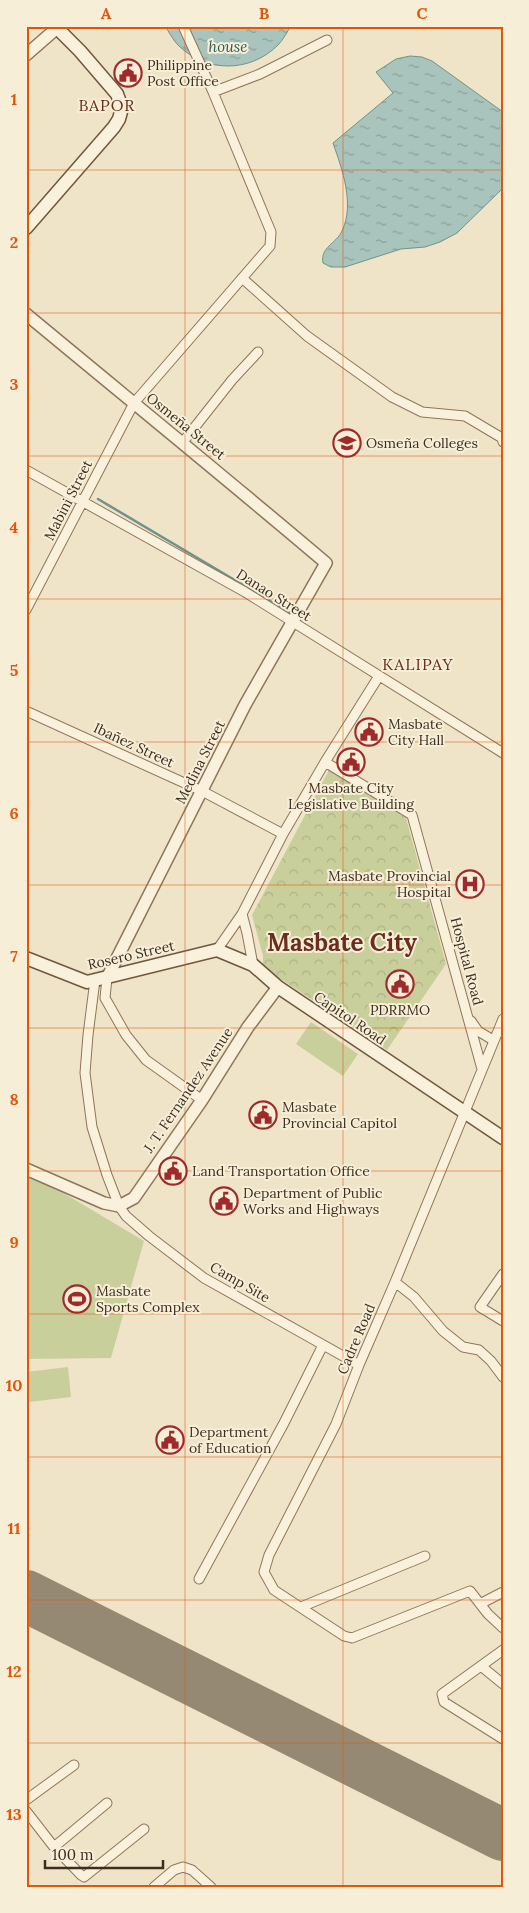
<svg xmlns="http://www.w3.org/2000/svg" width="529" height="1913" font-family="Lora,serif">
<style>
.park{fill:url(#park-crowns)}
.pitch{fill:#c9cf9b}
.water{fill:url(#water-ripples);stroke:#6f938a}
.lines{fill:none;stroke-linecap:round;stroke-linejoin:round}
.stream{stroke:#6f938a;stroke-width:2.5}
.runway{stroke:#968974;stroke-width:52}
.minor-casing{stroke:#8d765c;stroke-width:11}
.tertiary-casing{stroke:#8d765c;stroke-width:14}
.secondary-casing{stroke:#6f573f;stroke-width:15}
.minor{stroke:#faf1dc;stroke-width:9}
.tertiary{stroke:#faf1dc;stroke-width:11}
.secondary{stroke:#faf1dc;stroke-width:12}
.grid{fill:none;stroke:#df570d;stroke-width:1;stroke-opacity:0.55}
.labels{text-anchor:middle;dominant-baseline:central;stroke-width:4;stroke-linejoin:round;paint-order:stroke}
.poi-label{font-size:14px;fill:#3d2e20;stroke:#f7eed8;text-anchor:start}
.street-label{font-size:14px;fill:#3d2e20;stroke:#f7eed8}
.water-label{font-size:15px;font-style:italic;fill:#2f5d5a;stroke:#f7eed8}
.quarter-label{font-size:16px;letter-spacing:1px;fill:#6b2e1e;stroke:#f7eed8}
.town-label{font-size:24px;font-weight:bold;fill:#6b2e1e;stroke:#f7eed8}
.neatline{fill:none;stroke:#df570d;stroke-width:2}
.grid-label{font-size:16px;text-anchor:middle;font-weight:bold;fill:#df570d}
</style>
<defs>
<pattern id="park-crowns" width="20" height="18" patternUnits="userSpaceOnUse" patternTransform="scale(1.25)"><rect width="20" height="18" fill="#c9cf9b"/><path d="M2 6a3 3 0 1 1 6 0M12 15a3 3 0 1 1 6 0" fill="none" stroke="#aeb285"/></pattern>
<pattern id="water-ripples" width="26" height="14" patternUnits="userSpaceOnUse" patternTransform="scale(1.25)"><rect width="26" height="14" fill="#a9c4bc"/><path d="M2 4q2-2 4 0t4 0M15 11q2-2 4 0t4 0" fill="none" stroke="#8ba098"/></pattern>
</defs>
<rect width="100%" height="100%" fill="#f0e4c8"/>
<path class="park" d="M329 770 406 818 446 964 387 1050 263 967V956L252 915Z"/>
<path class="pitch" d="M311 1022 358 1054 343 1076 296 1044Z
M26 1176 40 1179 144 1241 111 1358 26 1359Z
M68 1367 71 1397 29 1402 26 1372Z"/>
<path class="water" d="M165 26H291C287 32 283 40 278 45 250 73 206 73 178 45 173 40 169 32 165 26Z
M410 56 422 57 432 61 503 112V188L457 233 440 242 425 247 401 249 345 267H331L323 263C320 247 336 244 342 231 355 204 342 169 333 143L393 93 376 72 396 59Z"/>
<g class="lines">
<path class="stream" d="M98 499 292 614"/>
<path class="runway" d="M26 1596 503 1835"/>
<g class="minor-casing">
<path id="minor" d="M213 92 260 74 327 40
M242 278 307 336 392 397 422 412 465 416 502 438 503 442
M183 442 232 380 258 352
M26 470 245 592 503 753
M26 610 134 403 270 246 271 232 213 92 183 26
M26 711 202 791 283 834
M325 762 412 815 482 1069
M242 914 247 933 253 965
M217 950 242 914 283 834 325 762 379 676
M107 978 105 998 126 1035 146 1060 202 1100
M95 980 88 1035 85 1073 92 1127 107 1175 119 1206 126 1216 149 1236 204 1278 359 1365
M503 1019 395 1282 359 1365 336 1424 269 1555 264 1572 274 1590 344 1636 352 1638 470 1591 488 1614 503 1628
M471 1021 478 1031 493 1040
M503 1274 480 1307 503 1321
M395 1282 414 1297 443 1331 463 1347 479 1350 491 1361 503 1377
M199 1579 284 1423 323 1345
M480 1604 503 1592
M301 1607 425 1556
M503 1650 442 1694 444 1702 503 1739
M481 1666 503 1684
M26 1800 74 1765
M26 1811 54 1847 81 1875 84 1877 144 1829
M54 1847 107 1803
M154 1887 174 1870 183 1867 192 1870 211 1887"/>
</g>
<g class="tertiary-casing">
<path id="tertiary" d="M26 55 57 28
M26 314C126 397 227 479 326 563L245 705 107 978
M26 1169 104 1203 119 1206 134 1198 202 1100 248 1027 278 987"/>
</g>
<g class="secondary-casing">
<path id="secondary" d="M26 228 114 127 119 119 122 108 117 94 80 51 57 28 59 26
M26 958 87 982 217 950 253 965 278 987 503 1138"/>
</g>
<use href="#minor" class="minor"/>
<use href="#tertiary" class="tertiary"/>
<use href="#secondary" class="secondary"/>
</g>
<path class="grid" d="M185 26V1887M343 26V1887M26 170H503M26 313H503M26 456H503M26 599H503M26 742H503M26 885H503M26 1028H503M26 1171H503M26 1314H503M26 1457H503M26 1600H503M26 1743H503"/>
<defs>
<g id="civic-ring" transform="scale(1.4375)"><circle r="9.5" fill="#f7eed8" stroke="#9e2a2b" stroke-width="1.5"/><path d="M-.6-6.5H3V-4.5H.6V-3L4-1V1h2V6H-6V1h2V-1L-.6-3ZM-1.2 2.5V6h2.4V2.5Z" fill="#9e2a2b"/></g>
<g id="university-ring" transform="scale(1.4375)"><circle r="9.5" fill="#f7eed8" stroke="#9e2a2b" stroke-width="1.5"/><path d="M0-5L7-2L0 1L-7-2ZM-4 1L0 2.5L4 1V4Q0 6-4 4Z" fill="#9e2a2b"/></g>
<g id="hospital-ring" transform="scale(1.4375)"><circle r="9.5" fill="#f7eed8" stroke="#9e2a2b" stroke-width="1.5"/><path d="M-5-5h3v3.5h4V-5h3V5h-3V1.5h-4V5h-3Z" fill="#9e2a2b"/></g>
<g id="stadium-ring" transform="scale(1.4375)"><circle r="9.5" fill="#f7eed8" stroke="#9e2a2b" stroke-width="1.5"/><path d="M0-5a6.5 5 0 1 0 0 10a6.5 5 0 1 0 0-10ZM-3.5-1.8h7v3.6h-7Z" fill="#9e2a2b"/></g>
</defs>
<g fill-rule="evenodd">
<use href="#civic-ring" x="128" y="73"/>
<use href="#university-ring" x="347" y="443"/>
<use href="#civic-ring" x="369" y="732"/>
<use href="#civic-ring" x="351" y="762"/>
<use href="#hospital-ring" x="470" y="884"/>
<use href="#civic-ring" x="400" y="984"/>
<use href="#civic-ring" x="263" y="1115"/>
<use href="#civic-ring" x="173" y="1171"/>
<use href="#civic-ring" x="224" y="1201"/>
<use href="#stadium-ring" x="77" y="1299"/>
<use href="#civic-ring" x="170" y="1440"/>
</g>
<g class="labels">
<g class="poi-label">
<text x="147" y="65">Philippine<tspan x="147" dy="16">Post Office</tspan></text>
<text x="366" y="443">Osmeña Colleges</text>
<text x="388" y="724">Masbate<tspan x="388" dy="16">City Hall</tspan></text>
<text x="351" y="788" text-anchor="middle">Masbate City<tspan x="351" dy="16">Legislative Building</tspan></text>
<text x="451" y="876" text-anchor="end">Masbate Provincial<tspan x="451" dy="16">Hospital</tspan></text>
<text x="400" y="1010" text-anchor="middle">PDRRMO</text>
<text x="282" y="1107">Masbate<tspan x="282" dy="16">Provincial Capitol</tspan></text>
<text x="192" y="1171">Land Transportation Office</text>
<text x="243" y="1193">Department of Public<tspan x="243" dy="16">Works and Highways</tspan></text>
<text x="96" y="1291">Masbate<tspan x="96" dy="16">Sports Complex</tspan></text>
<text x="189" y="1432">Department<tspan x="189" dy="16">of Education</tspan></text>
</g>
<g class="street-label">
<text transform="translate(186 426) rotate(39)">Osmeña Street</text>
<text transform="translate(68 500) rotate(-63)">Mabini Street</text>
<text transform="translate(274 595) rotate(32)">Danao Street</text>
<text transform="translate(134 745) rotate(25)">Ibañez Street</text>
<text transform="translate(200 762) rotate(-63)">Medina Street</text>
<text transform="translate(131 955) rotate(-13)">Rosero Street</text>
<text transform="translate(467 961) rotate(75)">Hospital Road</text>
<text transform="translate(350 1018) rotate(34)">Capitol Road</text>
<text transform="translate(188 1090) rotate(-56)">J. T. Fernandez Avenue</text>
<text transform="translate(240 1282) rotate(30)">Camp Site</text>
<text transform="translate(356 1339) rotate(-67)">Cadre Road</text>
</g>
<g class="water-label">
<text x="228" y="46">house</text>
</g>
<g class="quarter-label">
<text x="107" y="105">BAPOR</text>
<text x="418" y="664">KALIPAY</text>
</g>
<g class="town-label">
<text x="342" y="942">Masbate City</text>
</g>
</g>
<rect width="529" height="1913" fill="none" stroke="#f7eed8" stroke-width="55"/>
<path d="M45 1860v8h118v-8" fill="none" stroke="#3d2e20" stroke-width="2.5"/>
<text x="52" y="1860" font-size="15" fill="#3d2e20" stroke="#f7eed8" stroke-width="4" paint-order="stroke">100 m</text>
<rect x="28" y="28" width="474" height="1858" class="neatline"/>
<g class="grid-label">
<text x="106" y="19">A</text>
<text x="264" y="19">B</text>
<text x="422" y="19">C</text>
<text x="14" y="105">1</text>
<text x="14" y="248">2</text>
<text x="14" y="390">3</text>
<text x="14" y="533">4</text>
<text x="14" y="676">5</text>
<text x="14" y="819">6</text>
<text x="14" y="962">7</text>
<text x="14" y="1105">8</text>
<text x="14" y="1248">9</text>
<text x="14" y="1391">10</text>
<text x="14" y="1534">11</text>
<text x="14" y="1677">12</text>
<text x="14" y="1820">13</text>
</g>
</svg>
